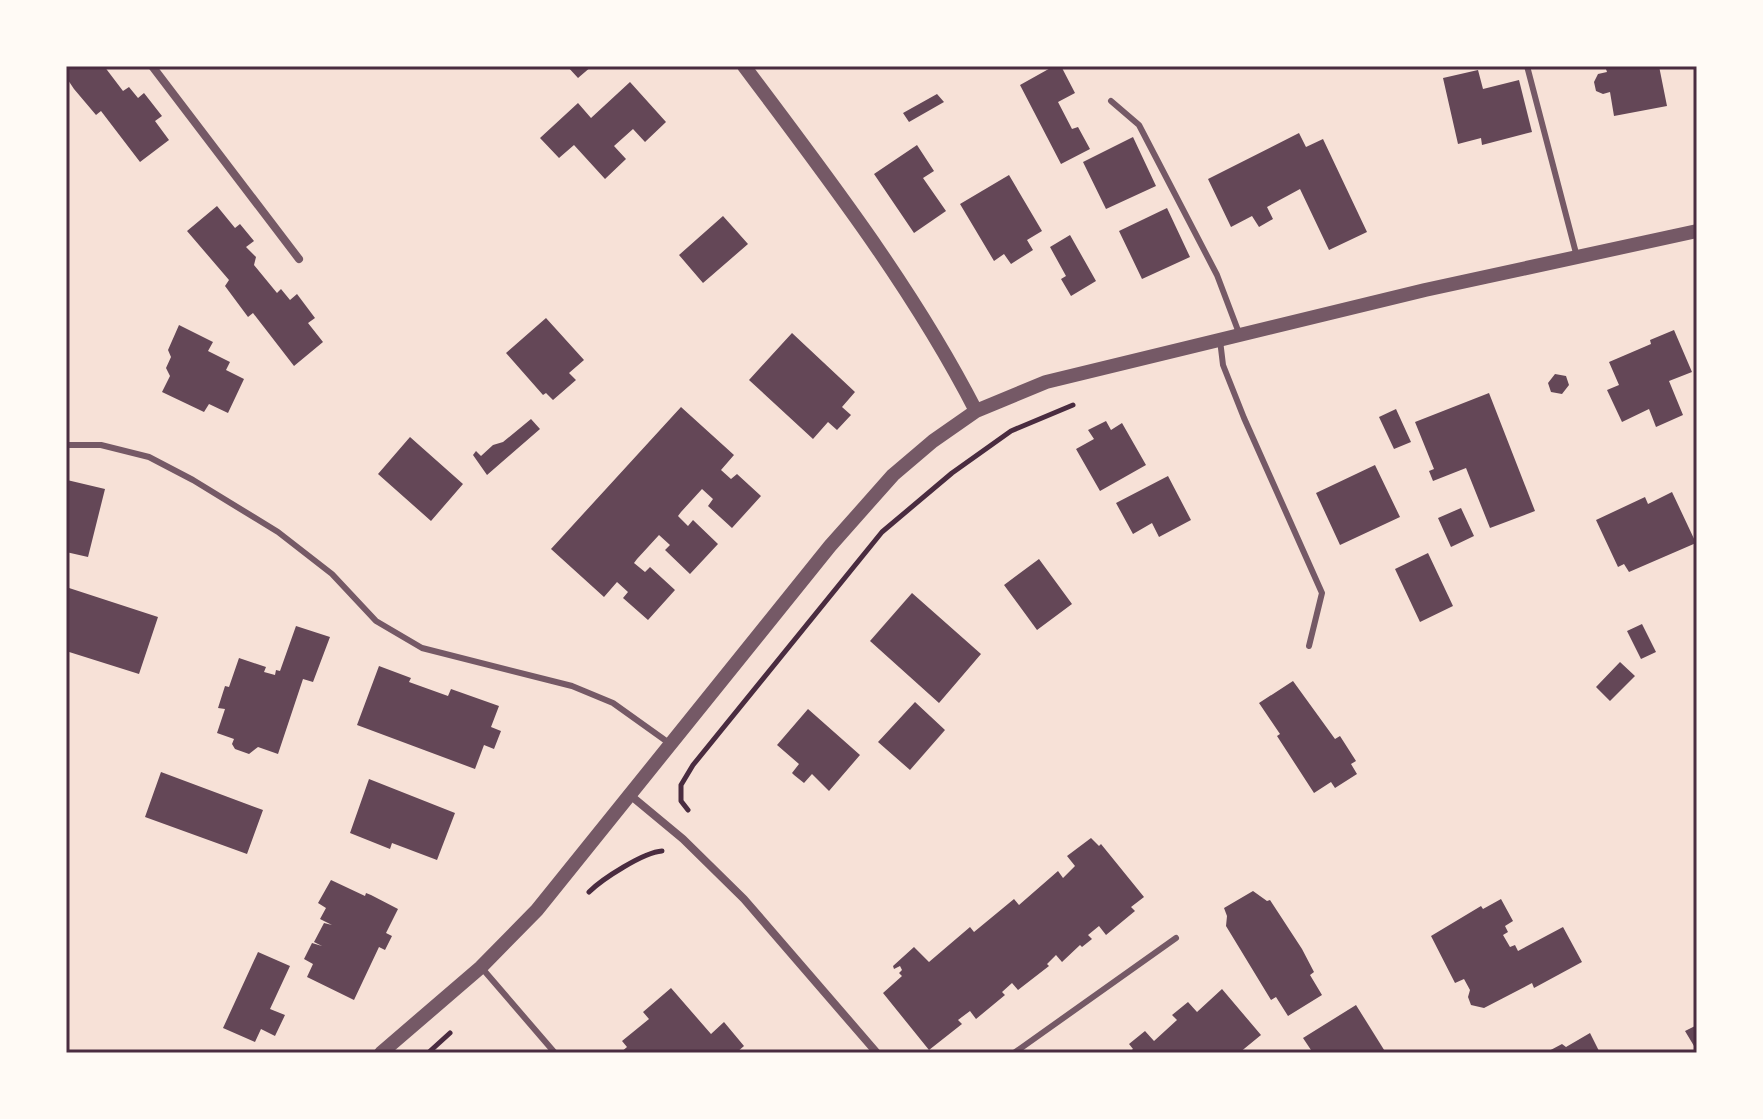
<svg xmlns="http://www.w3.org/2000/svg" width="1763" height="1119" font-family="Karla,sans-serif">
<style>
.building{fill:#644757}
.lines{fill:none;stroke-linecap:round;stroke-linejoin:round}
.path{stroke:#4a2c40;stroke-width:5}
.service{stroke:#755966;stroke-width:6}
.minor{stroke:#755966;stroke-width:8}
.tertiary{stroke:#755966;stroke-width:14}
.neatline{fill:none;stroke:#4a2c40;stroke-width:3}
</style>
<rect width="100%" height="100%" fill="#f7e1d7"/>
<path class="building" d="M66 66H104L123 91 129 87 138 98 144 93 162 116 155 121 169 140 140 162 101 111 96 115 74 89 66 77Z
M567 66H592L578 78Z
M1054 66H1061L1075 93 1058 102 1072 129 1078 127 1090 149 1061 164 1020 85Z
M1605 66H1659L1667 106 1614 116 1610 92 1603 94 1596 91 1594 82 1598 74 1607 72Z
M1478 70 1483 89 1519 80 1532 132 1482 145 1481 138 1458 144 1443 78Z
M630 82 666 122 645 142 633 129 614 146 626 159 605 179 574 145 559 158 540 138 578 103 591 118Z
M937 94 944 102 909 122 903 113Z
M1299 133 1306 147 1323 139 1367 232 1329 250 1300 189 1267 207 1273 219 1259 227 1252 216 1231 227 1208 179Z
M1133 137 1156 186 1106 209 1083 162Z
M917 145 934 171 923 178 946 211 914 233 874 174Z
M1009 175 1042 231 1027 240 1033 250 1011 264 1004 254 994 261 960 204Z
M217 206 235 228 240 224 254 241 246 247 256 257 254 265 277 293 281 289 290 300 297 294 315 318 308 323 323 342 294 366 253 313 248 317 225 286 229 280 187 231Z
M1167 208 1190 257 1142 279 1119 231Z
M723 216 748 244 703 283 679 255Z
M1070 235 1096 281 1071 296 1061 279 1066 276 1050 247Z
M546 318 584 360 569 373 576 380 553 400 546 393 543 395 506 353Z
M179 325 213 342 208 351 230 362 226 370 244 379 228 413 209 404 204 412 162 392 170 376 166 368 171 357 168 350Z
M1674 330 1692 372 1669 381 1683 415 1656 427 1649 409 1622 422 1607 390 1619 385 1609 362 1651 344 1650 340Z
M792 333 855 392 842 407 851 415 837 430 828 422 813 439 749 380Z
M1555 374 1566 376 1569 385 1562 394 1551 392 1548 383Z
M1489 393 1535 511 1490 528 1466 468 1433 481 1429 471 1434 469 1415 422Z
M681 407 734 455 721 470 731 479 737 474 761 496 732 528 708 506 713 499 702 489 681 512 678 516 688 526 693 520 718 544 690 574 665 550 670 545 659 535 637 559 634 563 645 572 650 567 675 590 648 620 623 598 628 592 617 582 604 597 551 549Z
M1396 409 1411 442 1394 449 1379 417Z
M531 419 540 429 487 475 473 455 476 451 481 456 493 445 503 442Z
M1106 421 1111 430 1122 423 1146 465 1100 491 1076 449 1094 439 1088 430Z
M410 437 463 484 431 521 378 474Z
M1375 465 1400 517 1340 545 1316 493Z
M1168 476 1191 520 1159 537 1152 523 1133 534 1116 503Z
M67 480 105 489 88 557 66 552Z
M1672 492 1696 543 1629 572 1624 564 1618 567 1596 520 1645 497 1648 504Z
M1461 508 1474 536 1451 547 1438 518Z
M1428 553 1453 606 1420 622 1395 569Z
M1039 559 1072 604 1037 630 1004 585Z
M66 587 158 617 139 674 66 651Z
M912 593 981 654 939 703 870 641Z
M1642 624 1656 652 1641 659 1627 631Z
M296 626 330 637 313 682 303 679 278 754 258 747 249 754 235 749 232 744 234 739 217 733 225 709 218 708 225 686 229 687 239 658 266 667 264 672 275 675 276 670 280 671Z
M1620 662 1635 676 1610 701 1596 687Z
M379 666 411 678 409 682 448 696 451 689 499 706 491 727 501 731 494 749 484 745 475 769 357 725Z
M1293 681 1335 739 1340 736 1356 761 1351 764 1357 774 1335 788 1331 782 1314 793 1277 736 1280 734 1259 703Z
M915 702 945 730 910 770 878 742Z
M808 709 860 755 829 791 812 774 804 783 794 775 792 773 799 764 777 745Z
M161 772 263 810 247 854 145 817Z
M369 779 455 813 437 860 392 843 390 849 350 833Z
M1091 838 1099 846 1101 844 1144 897 1131 907 1135 911 1106 935 1099 926 1088 935 1092 939 1082 947 1080 945 1062 962 1056 955 1047 964 1049 966 1018 990 1012 983 1002 992 1005 995 976 1019 970 1011 958 1020 962 1024 929 1050 883 993 902 976 899 973 902 970 900 966 894 969 893 966 914 947 929 962 970 927 974 932 1014 899 1019 905 1058 871 1063 878 1075 866 1067 856Z
M331 880 365 896 366 893 371 895 398 909 386 933 392 936 385 950 379 947 354 1000 307 977 313 964 304 959 312 943 322 946 314 942 324 923 332 925 320 919 326 908 318 903Z
M1253 891 1267 901 1270 900 1302 949 1314 972 1310 975 1322 995 1288 1016 1276 997 1271 1000 1226 926 1227 916 1224 908Z
M1501 899 1513 921 1505 926 1508 932 1503 935 1510 947 1515 945 1518 951 1563 927 1582 962 1534 988 1532 983 1484 1008 1471 1005 1468 997 1470 990 1464 979 1455 983 1431 936 1481 906 1483 909Z
M258 952 290 966 270 1009 285 1015 275 1036 261 1029 255 1042 223 1028Z
M671 988 711 1034 724 1022 744 1046 736 1053H620L627 1047 622 1041 649 1019 643 1012Z
M1222 989 1261 1035 1239 1053H1128L1133 1049 1129 1044 1145 1031 1154 1041 1177 1020 1172 1015 1188 1002 1197 1012Z
M1356 1005 1386 1053H1307L1311 1050 1303 1038Z
M1697 1025V1051L1685 1031Z
M1590 1033 1600 1053H1545L1562 1044 1566 1047Z"/>
<g class="lines">
<path class="path" d="M688 810 681 801V785L693 765 882 532 952 473 1011 431 1073 405
M589 892C602 879 644 852 662 851
M428 1053 450 1033"/>
<path class="service" d="M1527 66 1577 257
M1111 101 1139 125 1217 275 1239 333
M1220 340 1223 365 1244 418 1322 593 1309 646
M66 445H101L149 457 193 480 278 532 332 574 376 621 422 648 572 686 613 703 669 743
M481 967 555 1053
M1014 1053 1176 938"/>
<path class="minor" d="M152 66 299 259
M630 795 683 839 744 899 877 1053"/>
<path class="tertiary" d="M744 66C827 177 913 288 976 411
M381 1053 481 967 537 910 830 546 893 475 933 441 976 411 1046 382 1425 290 1697 231"/>
</g>
<rect width="1763" height="1119" fill="none" stroke="#fffaf5" stroke-width="136"/>
<rect x="68" y="68" width="1627" height="983" class="neatline"/>
</svg>
